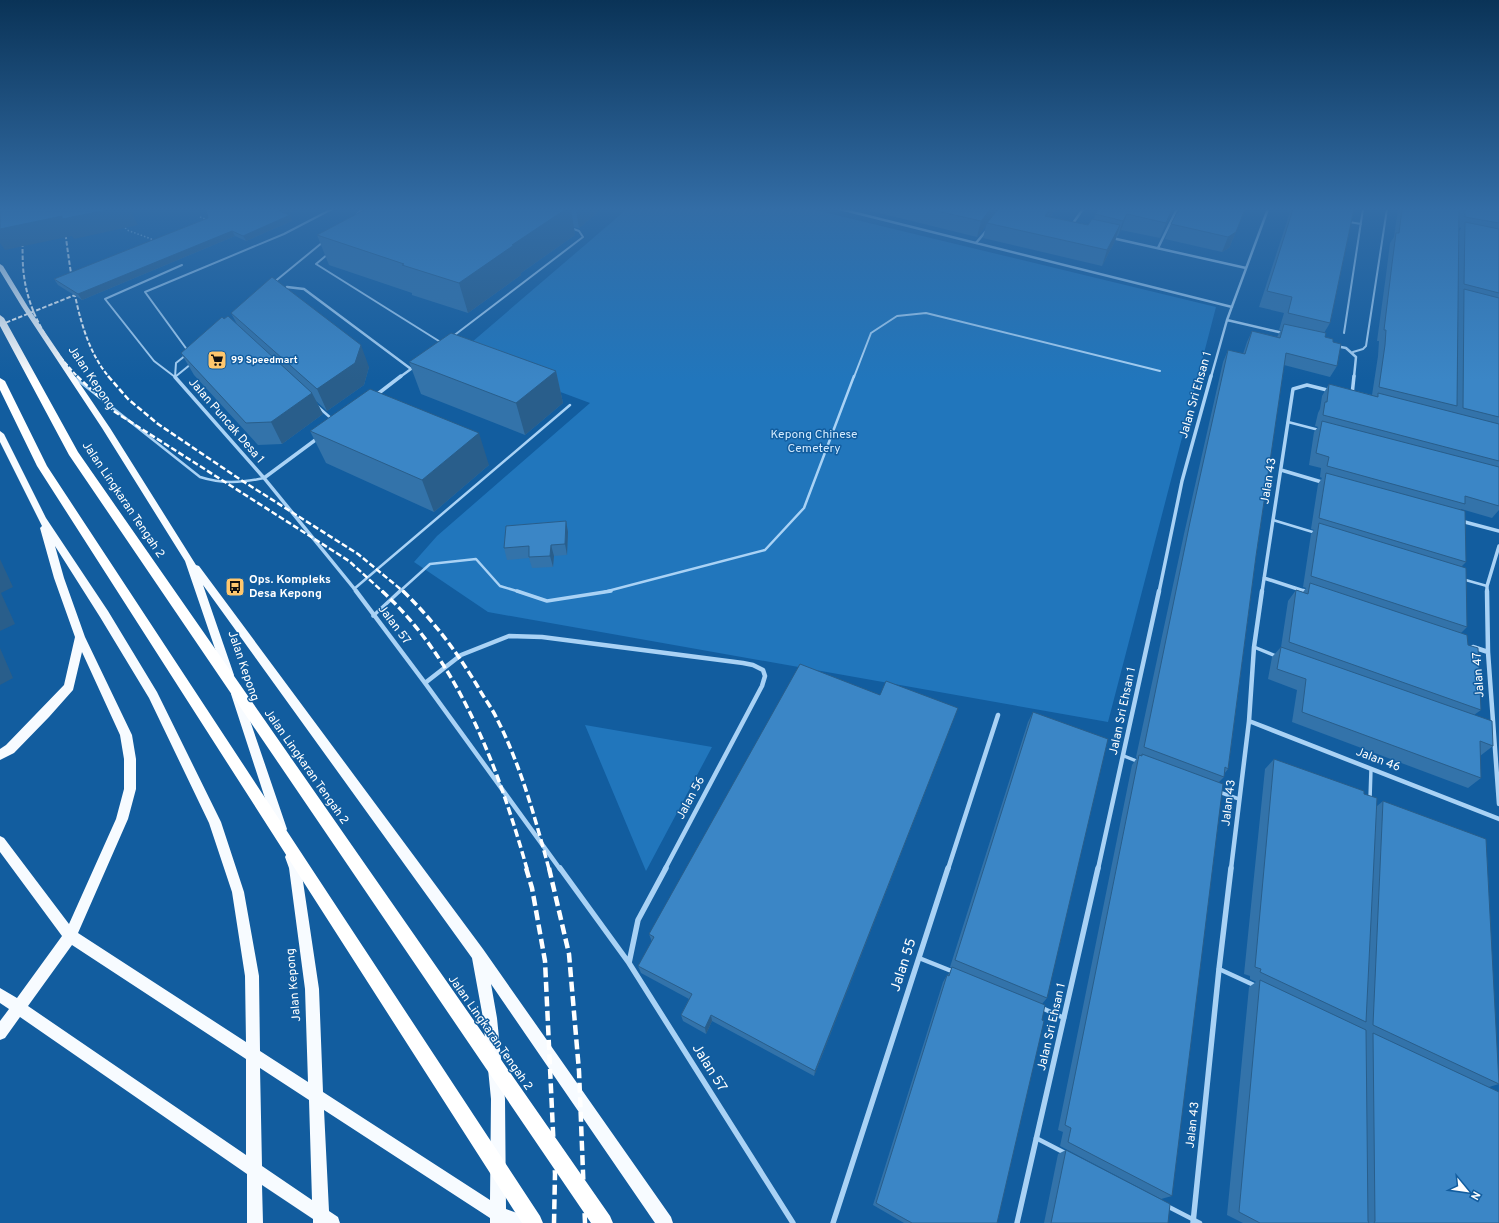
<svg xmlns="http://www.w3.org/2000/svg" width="1499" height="1223" font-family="Overpass,sans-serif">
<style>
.green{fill:#2176bc}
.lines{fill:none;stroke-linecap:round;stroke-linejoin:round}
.path{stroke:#a9d2f5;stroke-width:1.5;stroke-dasharray:1.5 2;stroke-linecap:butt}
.lane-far3{stroke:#a9d2f5;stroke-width:2}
.lane-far2{stroke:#a9d2f5;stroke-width:2.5}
.lane-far1{stroke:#a9d2f5;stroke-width:3.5}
.lane{stroke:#a9d2f5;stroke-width:4.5}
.street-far3{stroke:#a9d2f5;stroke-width:2.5}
.street-far2{stroke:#a9d2f5;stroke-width:3.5}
.street-far1{stroke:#a9d2f5;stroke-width:4.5}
.street{stroke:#a9d2f5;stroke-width:5.5}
.primary{fill:#f7fbff;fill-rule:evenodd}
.highway{fill:#fff;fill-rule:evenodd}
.rail-far3{stroke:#fff;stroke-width:2;stroke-dasharray:4.5 2;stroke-linecap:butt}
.rail-far2{stroke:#fff;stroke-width:2.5;stroke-dasharray:6 2.5;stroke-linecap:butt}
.rail-far1{stroke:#fff;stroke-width:3.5;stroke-dasharray:8 3.5;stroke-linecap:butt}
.rail{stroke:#fff;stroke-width:4.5;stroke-dasharray:10 4.5;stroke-linecap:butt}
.wall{fill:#3373aa;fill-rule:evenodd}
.shaded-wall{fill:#295e8b}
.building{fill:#3b86c6;stroke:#295e8b}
.labels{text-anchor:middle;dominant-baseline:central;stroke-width:3;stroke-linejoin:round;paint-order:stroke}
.far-poi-label{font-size:10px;font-weight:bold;fill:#fff;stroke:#125d9f;text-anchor:start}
.street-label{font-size:12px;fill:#fff;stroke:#125d9f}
.park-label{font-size:12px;fill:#d2eafe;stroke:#125d9f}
.poi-label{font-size:12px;font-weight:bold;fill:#fff;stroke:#125d9f;text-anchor:start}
.near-street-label{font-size:14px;fill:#fff;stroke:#125d9f}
</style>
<rect width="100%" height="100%" fill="#125d9f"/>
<path class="green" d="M627 209H811L1216 307 1108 722 488 612 414 562 437 536 590 403 458 354Z
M585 725 712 747 646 871Z"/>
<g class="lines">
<path class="path" d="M200 217 205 219
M123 225 127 230 154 240"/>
<path class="lane-far3" d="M1288 209 1294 210
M357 214 363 209
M1349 222 1361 224
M328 254 316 264 442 343
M273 283 323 242
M1344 333 1363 209
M452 337 583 237 579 231 571 228
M188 351 145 292 284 234 332 209
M1353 352 1363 349 1366 346 1387 209
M175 377 176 363 186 355
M175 377 154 361 105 299 182 265
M175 377 191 364
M854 377 871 333 897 316 926 313 1160 371"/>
<path class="lane-far2" d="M75 378 200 477C222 484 241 483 264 478
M316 405 333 420
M1288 422 1319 430
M1273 520 1316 533
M1462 579 1487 586
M354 589 570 405
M399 592 430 564 476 559 500 586 520 592
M604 592 765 550 804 508 854 376"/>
<path class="lane-far1" d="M517 591 547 601 611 591
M373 616 400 591
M1254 647 1276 656
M1124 756 1139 762
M1219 792 1239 799
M1370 799 1371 769"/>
<path class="lane" d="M919 958 954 972
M1219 969 1256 986
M1042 1008 1064 1018
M1036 1138 1065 1153
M1167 1206 1200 1223"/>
<path class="street-far3" d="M840 209 1232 307
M1071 226 1083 209
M1112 238 1246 268
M976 243 987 230
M1158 248 1177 209
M287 287 304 289 411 369 400 377
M1227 320 1283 333
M1336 346 1346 348 1356 357 1354 377
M1211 377 1227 320 1268 209"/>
<path class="street-far2" d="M175 377 264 478 357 592
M1352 395 1354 376
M375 396 401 376
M1281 470 1325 483
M264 478 318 438
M1461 521 1499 531
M1264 578 1307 592
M1159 592 1182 481 1211 376
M1262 592 1293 389 1307 385 1331 391
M1487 592V586L1499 546"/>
<path class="street-far1" d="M356 591 425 683 461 655 509 636 542 637 743 663 753 665 763 670 765 676 762 686 665 869
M1304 591 1309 593
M1487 591 1488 652 1499 804
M1473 647 1488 652
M425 683 560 869
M1249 721 1499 819
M948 869 998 715
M1098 869 1159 591
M1231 869 1249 721 1254 647 1262 591"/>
<path class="street" d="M560 868 629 963
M666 868 638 920 629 963 793 1223
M833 1223 948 868
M1017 1223 1098 868
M1193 1223 1219 969 1231 868"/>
<path class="primary" d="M0 264 3 266 28 307 110 428 196 565 199 566 483 949 671 1217 673 1223H655L491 984 497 1018 505 1099 506 1209 528 1217 530 1223H490V1218L324 1110 329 1211 338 1217 340 1223H313V1219L262 1185 263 1223H247V1174L20 1017 5 1038 0 1040V1021L9 1009 0 1003V988L17 998 62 936 0 852V836L4 838 69 924 116 819 124 789V759L120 735 82 652 73 690 49 717 14 753 0 760V749L6 745 64 685 75 637 54 578 40 528 42 526 0 442V431L4 434 46 518 108 611 157 692 221 822 244 892 259 976 260 1051 308 1082 305 989 289 868 285 857 287 853 291 851 295 853 301 868 319 989 323 1092 490 1200 491 1099 483 1018 472 958 203 585 234 675 233 678 229 679 225 678 185 561 102 428 22 307 0 271ZM55 546 100 617 149 698 209 823 232 892 245 976 246 1042 78 933 128 819 136 789V759L132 735 85 637 64 578ZM72 945 246 1059V1155L28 1006ZM260 1068 309 1100 312 1200 262 1166Z
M236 690 240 691 241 694 287 829 285 833 281 835 277 833 275 829 231 694 232 691Z"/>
<path class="highway" d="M0 315 4 318 78 452 610 1216 613 1223H591L69 455 0 326Z
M0 378 5 381 47 466 540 1216 543 1223H522L37 466 0 390Z"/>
<path class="rail-far3" d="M62 209C70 261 74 336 109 377
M22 236C23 249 22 263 24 276 29 315 51 349 78 377
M0 325 80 293"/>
<path class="rail-far2" d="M77 376 115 412 349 561 383 592
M108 376 128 399 158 424 241 480 358 554 404 592"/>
<path class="rail-far1" d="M382 591C460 662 499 770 527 869
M403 591C433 620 457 652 478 687 484 698 492 708 497 719 521 766 535 818 549 869"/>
<path class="rail" d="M526 868 532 888 545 961 555 1174 554 1223
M549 868 569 954 579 1071 585 1223"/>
</g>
<path class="wall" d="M366 209H602L579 228 574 227 575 235 521 273V275L468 313 412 295V293L329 265 317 235Z
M863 209H997V211L998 209H1056L1051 217 1088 225 1094 220 1095 214 1174 209 1160 238 1121 230 1118 236H1117L1115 241 1102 266 983 238 986 226 977 237Z
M1291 209H1354L1330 323 1324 333 1325 337 1333 342 1337 366 1330 377 1284 365 1256 556 1228 769 1224 774V777L1219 782 1172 1196 1161 1199 1060 1146 1063 1132 1058 1130 1132 765 1137 758 1136 757 1184 534 1223 362 1228 350 1243 354 1247 342 1252 331 1277 337 1281 330H1279L1284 313 1259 307Z
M1398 209H1499V510L1492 518 1461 509 1460 510 1466 562 1461 567 1467 627 1461 633 1468 645 1481 710 1474 715 1493 746 1480 756 1481 778 1468 788 1292 722 1297 690 1268 679 1272 657 1281 647 1288 601 1296 590 1303 592 1306 588 1303 587 1311 534 1314 530 1311 529 1318 484 1322 478 1320 477 1321 468 1309 465 1314 432 1318 427 1315 426 1318 413 1320 409 1322 396 1329 384 1372 395 1378 356 1379 341H1377L1386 275 1390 243 1394 237ZM1459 227 1461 228 1459 232Z
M286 214 292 221 246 241 235 236 82 300 58 285 54 279 208 218Z
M1171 224 1236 232 1229 248 1222 252 1165 239Z
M231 313 369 367 364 385 327 411 316 401 323 414 282 444 258 445 194 375 181 353 224 319 238 326Z
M409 362 556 371 563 403 525 435 421 394Z
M310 431 489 465 434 512 326 463Z
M566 521 568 532 567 555 554 556 553 567 532 568 529 558 507 560 504 548Z
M880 695 954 718 814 1076 712 1021 706 1034 683 1021 681 1015 689 999 641 973 638 966 652 942 649 934Z
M1033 712 1047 998 1042 1004V1020L997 1223H904L873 1205 943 982 947 975H948L952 968 950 967 1028 722Z
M1274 759 1364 794 1377 806 1383 801 1499 1075V1084L1489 1087 1499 1223H1243L1227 1215 1249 987 1256 982 1250 979V976L1244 974 1265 769Z
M1066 1150 1168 1223H1044L1058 1154Z"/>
<path class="shaded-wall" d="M112 209H129L138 225 74 239 72 236 5 250 0 243V229L62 216Z
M282 209H297L281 216 279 211Z
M566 209H571L575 235 521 273V275L468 313 459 283 512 245Z
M576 209H602L579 228Z
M991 209H997L996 214 987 223 986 226 977 237 981 221Z
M1051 209H1056L1048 220Z
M1172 209H1174L1160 238 1166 223Z
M1049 210 1045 225V216Z
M1127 214 1121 230 1118 236 1123 221Z
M290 215 292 221 246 241 243 236Z
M1120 225 1115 241 1102 266 1107 250Z
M232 231 235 236 82 300 78 294Z
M1236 232 1229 248 1222 252 1228 237Z
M361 345 369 367 364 385 327 411 317 389Z
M556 371 563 403 525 435 516 403Z
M312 393 323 414 282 444 271 422Z
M479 433 489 465 434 512 422 480Z
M566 521 568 532 567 555 565 544Z
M551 545 554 556 553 567 550 556Z
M0 559 13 587 1 593 15 624 0 631Z
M0 648 13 678 0 685Z
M958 708 954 718 814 1076 815 1071Z
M711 1015 712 1021 706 1034 705 1028Z"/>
<path class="building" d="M0 209H112L62 219V216L0 229Z
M209 209H282L279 211 290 215 243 236 232 231 78 294 54 279 208 218 206 210Z
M366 209H566L512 245H514L459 283 402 265 404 264 317 235Z
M928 209H991L981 221Z
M998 209H1047L1049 210 1045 216 1088 225 1092 219 1120 225 1107 250 987 223Z
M1099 209H1172L1166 223 1127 214 1123 221 1095 214Z
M1179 209H1245L1236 232 1228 237 1171 224Z
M1293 209H1354L1330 323 1288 313 1292 297 1267 291Z
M1402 209H1459L1457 406 1379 387 1385 345 1386 330H1384L1392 264 1396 233H1399Z
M1465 209H1499V223L1465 217Z
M1465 222 1499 229V293L1464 284Z
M272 277 361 345 355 363 317 389 231 313Z
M1464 289 1499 298V417L1463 408Z
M228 316 312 393 271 422 246 423 181 353 222 317 224 319Z
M1284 324 1326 333 1325 337 1333 339V342L1341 344 1337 366 1286 353 1256 556 1228 769 1225 767 1224 777 1144 747 1190 522 1228 350 1245 354 1252 331 1280 338Z
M451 333 556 371 516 403 409 362Z
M1329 384 1378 397V393L1499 424V461L1323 415 1325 402H1327Z
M370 389 479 433 422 480 310 431Z
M1322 421 1499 467V506L1465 496V504L1327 466 1329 457 1316 453Z
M1326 473 1465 511 1466 562 1319 518Z
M566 521 565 544 551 545 550 556 529 557V546L504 548 506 526Z
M1319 523 1466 568 1467 627 1311 576Z
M1310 583 1467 635 1468 645 1478 648 1481 710 1289 642 1296 590 1308 594Z
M1281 647 1492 721 1493 746 1480 741 1481 778 1302 712 1306 679 1277 669Z
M800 664 880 695 886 681 958 708 815 1071 711 1015 705 1028 681 1015 692 994 638 966 654 937 649 934Z
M1033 712 1108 739 1047 998 955 960Z
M1142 754 1223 784 1172 1196 1068 1142 1071 1128 1065 1125 1139 755 1142 756Z
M1274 759 1364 791V794L1377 798 1366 1022 1260 972 1261 969 1255 967Z
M1383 801 1486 839 1499 1084 1373 1025Z
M952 967 1045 1005 1042 1020 1044 1021 997 1223H912L876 1203 947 975 949 976Z
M1260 980 1366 1030 1368 1221 1369 1223H1260L1239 1212Z
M1373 1033 1499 1092V1223H1374L1375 1221Z
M1066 1150 1170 1204 1168 1223H1051Z"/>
<linearGradient id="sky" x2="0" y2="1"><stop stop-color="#0a3357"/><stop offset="0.55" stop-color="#336da6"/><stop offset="1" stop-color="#336da6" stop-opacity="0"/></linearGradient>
<rect width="1499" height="380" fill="url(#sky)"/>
<defs>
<g id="supermarket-square" transform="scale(1)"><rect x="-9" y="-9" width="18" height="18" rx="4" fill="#ffc76d" stroke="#125d9f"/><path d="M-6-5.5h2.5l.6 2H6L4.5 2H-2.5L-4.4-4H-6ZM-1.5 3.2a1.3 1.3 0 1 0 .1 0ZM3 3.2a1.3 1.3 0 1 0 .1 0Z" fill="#111"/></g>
<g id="bus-square" transform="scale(1)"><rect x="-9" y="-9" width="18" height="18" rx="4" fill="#ffc76d" stroke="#125d9f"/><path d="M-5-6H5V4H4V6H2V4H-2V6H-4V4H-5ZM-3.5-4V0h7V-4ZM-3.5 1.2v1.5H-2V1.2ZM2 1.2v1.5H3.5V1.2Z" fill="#111"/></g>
</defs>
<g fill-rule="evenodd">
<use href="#supermarket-square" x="217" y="360"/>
<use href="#bus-square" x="235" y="587"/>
</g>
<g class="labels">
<g class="far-poi-label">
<text x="231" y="360">99 Speedmart</text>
</g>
<g class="street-label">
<text transform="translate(91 378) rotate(56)">Jalan Kepong</text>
<text transform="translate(1196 395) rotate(-74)">Jalan Sri Ehsan 1</text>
<text transform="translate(226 421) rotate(49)">Jalan Puncak Desa 1</text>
<text transform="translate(1269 481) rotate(-81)">Jalan 43</text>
<text transform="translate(123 500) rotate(56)">Jalan Lingkaran Tengah 2</text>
<text transform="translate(394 625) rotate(53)">Jalan 57</text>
<text transform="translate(243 666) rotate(71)">Jalan Kepong</text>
<text transform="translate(1479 675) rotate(-94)">Jalan 47</text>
<text transform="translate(1123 711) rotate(-78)">Jalan Sri Ehsan 1</text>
<text transform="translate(1378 760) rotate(21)">Jalan 46</text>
<text transform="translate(306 767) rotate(55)">Jalan Lingkaran Tengah 2</text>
<text transform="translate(691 798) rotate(-62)">Jalan 56</text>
<text transform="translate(1229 803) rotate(-83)">Jalan 43</text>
<text transform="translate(294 985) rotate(-95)">Jalan Kepong</text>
<text transform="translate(1052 1027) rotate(-77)">Jalan Sri Ehsan 1</text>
<text transform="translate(490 1033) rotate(55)">Jalan Lingkaran Tengah 2</text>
<text transform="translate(1193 1125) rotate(-84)">Jalan 43</text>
</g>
<g class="park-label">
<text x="814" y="435">Kepong Chinese<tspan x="814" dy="14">Cemetery</tspan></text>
</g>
<g class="poi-label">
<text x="249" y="580">Ops. Kompleks<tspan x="249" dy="14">Desa Kepong</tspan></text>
</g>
<g class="near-street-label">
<text transform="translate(904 965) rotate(-72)">Jalan 55</text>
<text transform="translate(709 1068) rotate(58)">Jalan 57</text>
</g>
</g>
<g transform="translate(1467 1191) rotate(119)" stroke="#125d9f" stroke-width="3" paint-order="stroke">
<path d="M0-3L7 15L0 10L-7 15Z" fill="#ffffff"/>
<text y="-6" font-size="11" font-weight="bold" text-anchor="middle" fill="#ffffff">N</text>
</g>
</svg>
